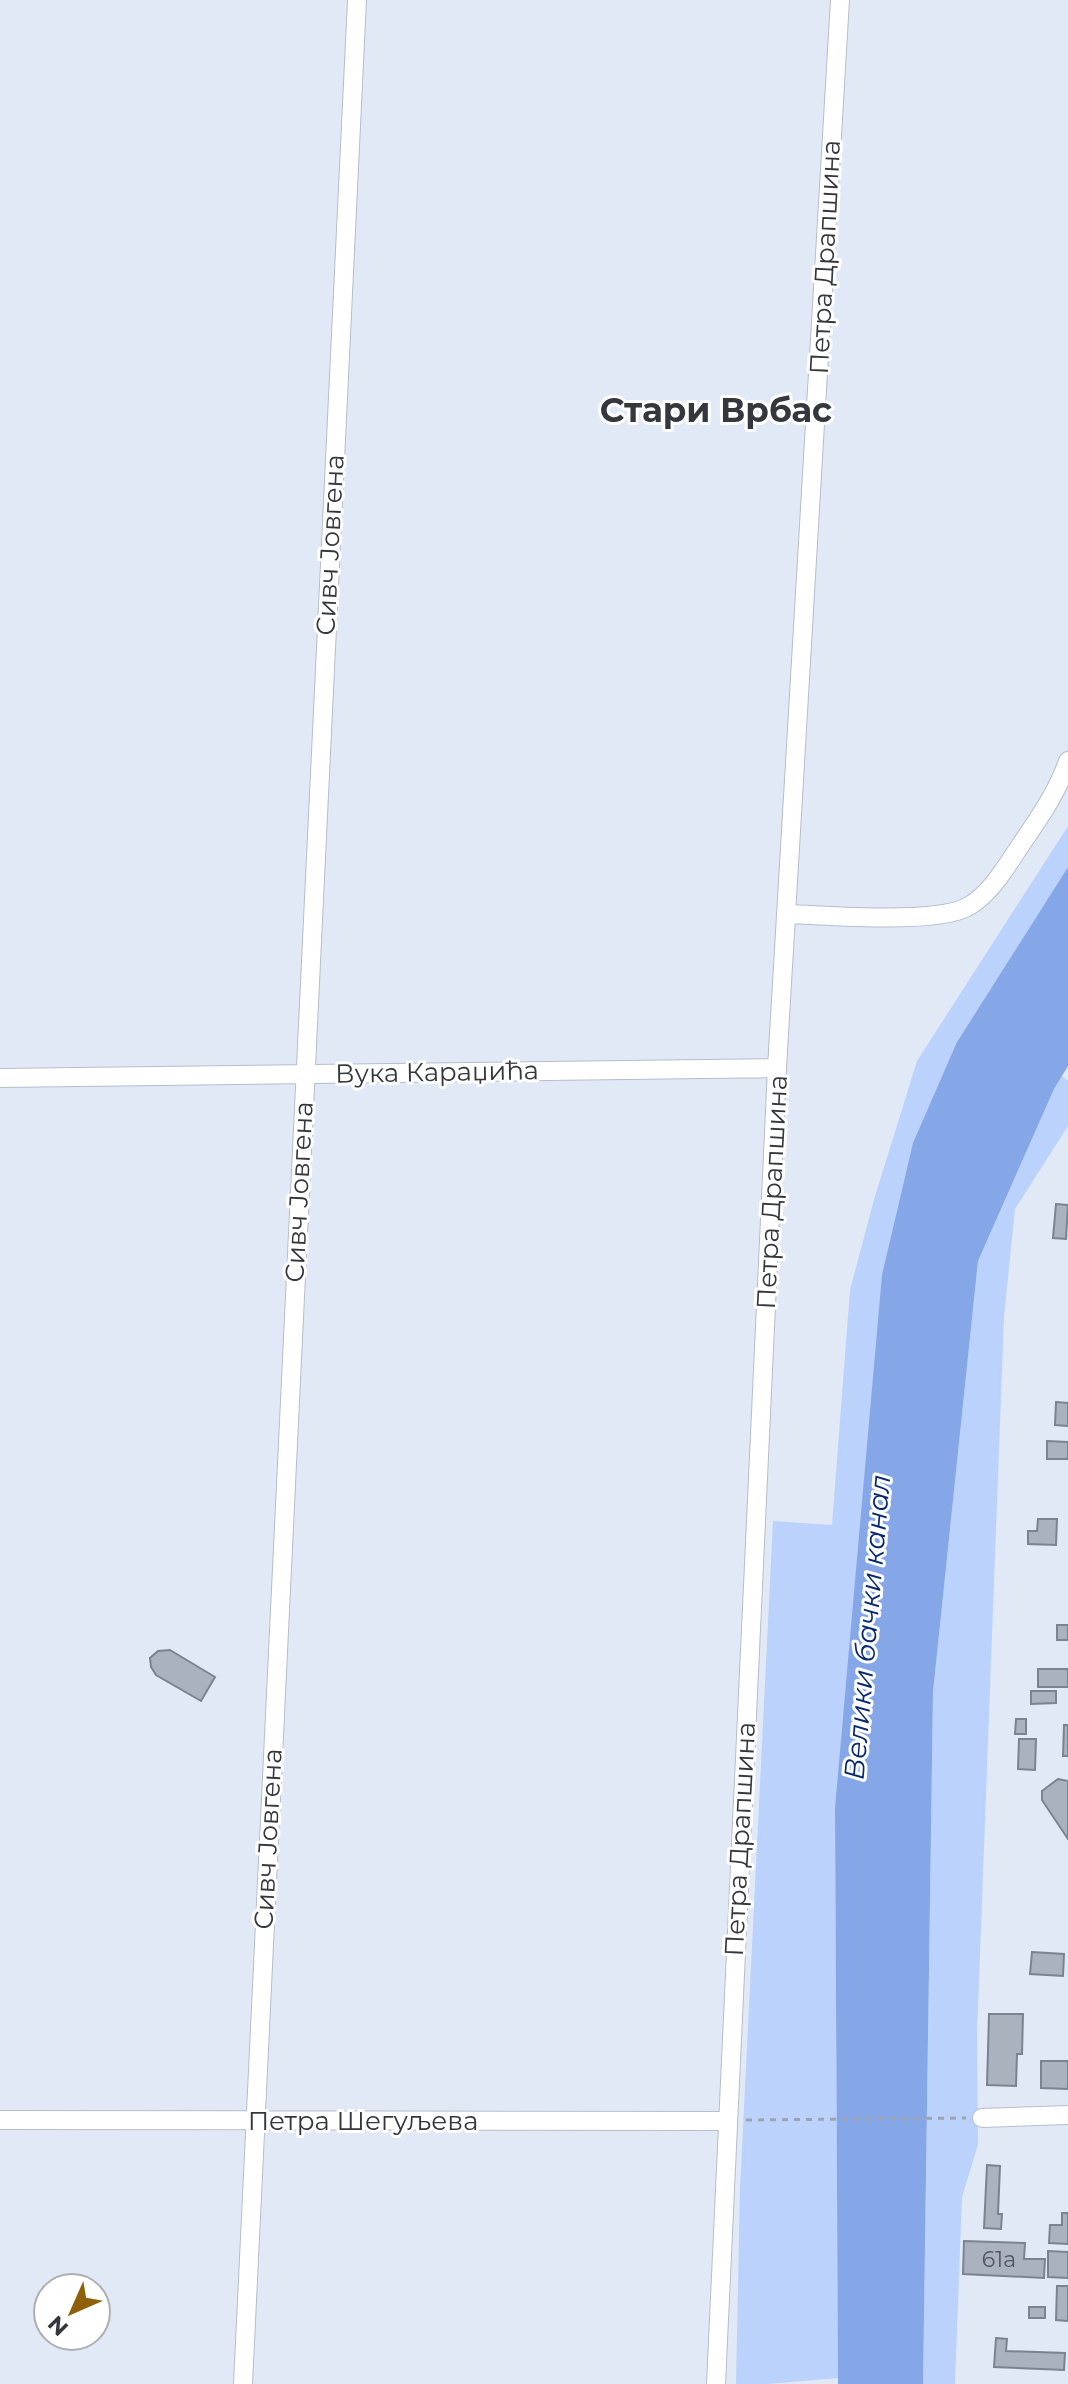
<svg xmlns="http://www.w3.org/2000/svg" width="1068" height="2384" font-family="Montserrat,sans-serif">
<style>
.green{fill:#bbd2fc}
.water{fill:#85a7e7}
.building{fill:#aab2bf;stroke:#7b8390;stroke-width:2}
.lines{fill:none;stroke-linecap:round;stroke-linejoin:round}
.minor-casing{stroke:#b6bdcb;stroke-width:20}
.path{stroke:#9ea4af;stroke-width:3;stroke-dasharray:6 6;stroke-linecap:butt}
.minor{stroke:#fff;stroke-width:18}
.labels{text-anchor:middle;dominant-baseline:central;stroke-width:6;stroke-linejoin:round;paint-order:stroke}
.number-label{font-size:22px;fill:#52565e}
.street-label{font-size:26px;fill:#34373d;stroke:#fff}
.water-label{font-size:28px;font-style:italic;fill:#072971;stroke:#fff}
.district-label{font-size:34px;font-weight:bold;fill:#34373d;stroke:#fff}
</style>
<rect width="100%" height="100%" fill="#e1e9f7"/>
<path class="green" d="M1068 826V867L957 1042 835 1808 838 2378 768 2384H736L740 2188 773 1521 832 1525 850 1290 875 1196 917 1061Z
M1062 1076 1068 1081V1126L1015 1209 1004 1317 977 2034 978 2145 962 2197 955 2384H923L933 1692 978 1261 1054 1089Z"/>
<path class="water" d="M1068 867V1066L1054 1089 978 1261 933 1692 923 2384H838L835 1808 882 1275 913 1143 957 1042Z"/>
<path class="building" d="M1056 1204 1068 1205 1066 1239 1053 1238Z
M1056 1402 1068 1403V1426L1055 1425Z
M1047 1441 1068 1442V1459H1047Z
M1038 1519H1057L1056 1545 1028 1544V1531H1037Z
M1057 1625H1068V1640H1057Z
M170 1650 215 1677 201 1701 156 1675 151 1667 150 1658 158 1651Z
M1038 1669H1068V1687H1038Z
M1031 1691H1056V1703L1031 1704Z
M1016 1719H1026V1734H1015Z
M1064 1725H1068V1756H1063Z
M1019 1739H1036L1035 1770 1018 1769Z
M1058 1779 1068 1781V1839L1042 1800V1791Z
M1032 1952 1064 1954 1063 1976 1030 1974Z
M989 2014H1023L1022 2054H1017L1016 2086 987 2085Z
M1041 2061H1068V2089L1041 2088Z
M987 2165 1000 2166 998 2214H1002L1001 2229 984 2228Z
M1062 2213H1068V2244L1049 2243 1050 2225H1062Z
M964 2241 1025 2243 1024 2259H1045L1044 2278 963 2274Z
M1048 2251 1068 2252V2278L1048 2277Z
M1057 2286H1068V2321L1056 2320Z
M1029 2307H1045V2318H1029Z
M996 2338 1007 2339 1006 2351 1065 2353 1064 2370 994 2367Z"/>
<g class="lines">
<g class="minor-casing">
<path id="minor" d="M787 914C827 915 938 925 969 906 991 893 1006 867 1020 846 1039 818 1057 793 1068 761
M0 1078 777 1068
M982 2118 1068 2115
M0 2120 727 2121
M243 2384 357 0
M716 2384 777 1068 840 0"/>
</g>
<path class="path" d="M746 2120 966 2118"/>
<use href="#minor" class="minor"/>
</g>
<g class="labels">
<g class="number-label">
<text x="999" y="2259">61a</text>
</g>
<g class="street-label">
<text transform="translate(825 257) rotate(-87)">Петра Драпшина</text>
<text transform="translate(330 545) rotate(-87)">Сивч Јовгена</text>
<text transform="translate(437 1072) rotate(-1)">Вука Караџића</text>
<text transform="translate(299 1192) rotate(-87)">Сивч Јовгена</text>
<text transform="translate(772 1192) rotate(-87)">Петра Драпшина</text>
<text transform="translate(268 1839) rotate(-87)">Сивч Јовгена</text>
<text transform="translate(740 1839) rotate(-87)">Петра Драпшина</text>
<text x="363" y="2121">Петра Шегуљева</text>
</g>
<g class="water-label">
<text transform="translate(867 1627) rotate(-85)">Велики бачки канал</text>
</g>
<g class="district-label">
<text x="716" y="410">Стари Врбас</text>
</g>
</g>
<g transform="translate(72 2312) rotate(225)"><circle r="38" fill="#ffffff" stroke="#aeafb1" stroke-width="2"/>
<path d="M0-6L14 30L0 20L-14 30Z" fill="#8f600a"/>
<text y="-12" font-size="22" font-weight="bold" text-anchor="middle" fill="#34373d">N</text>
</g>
</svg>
